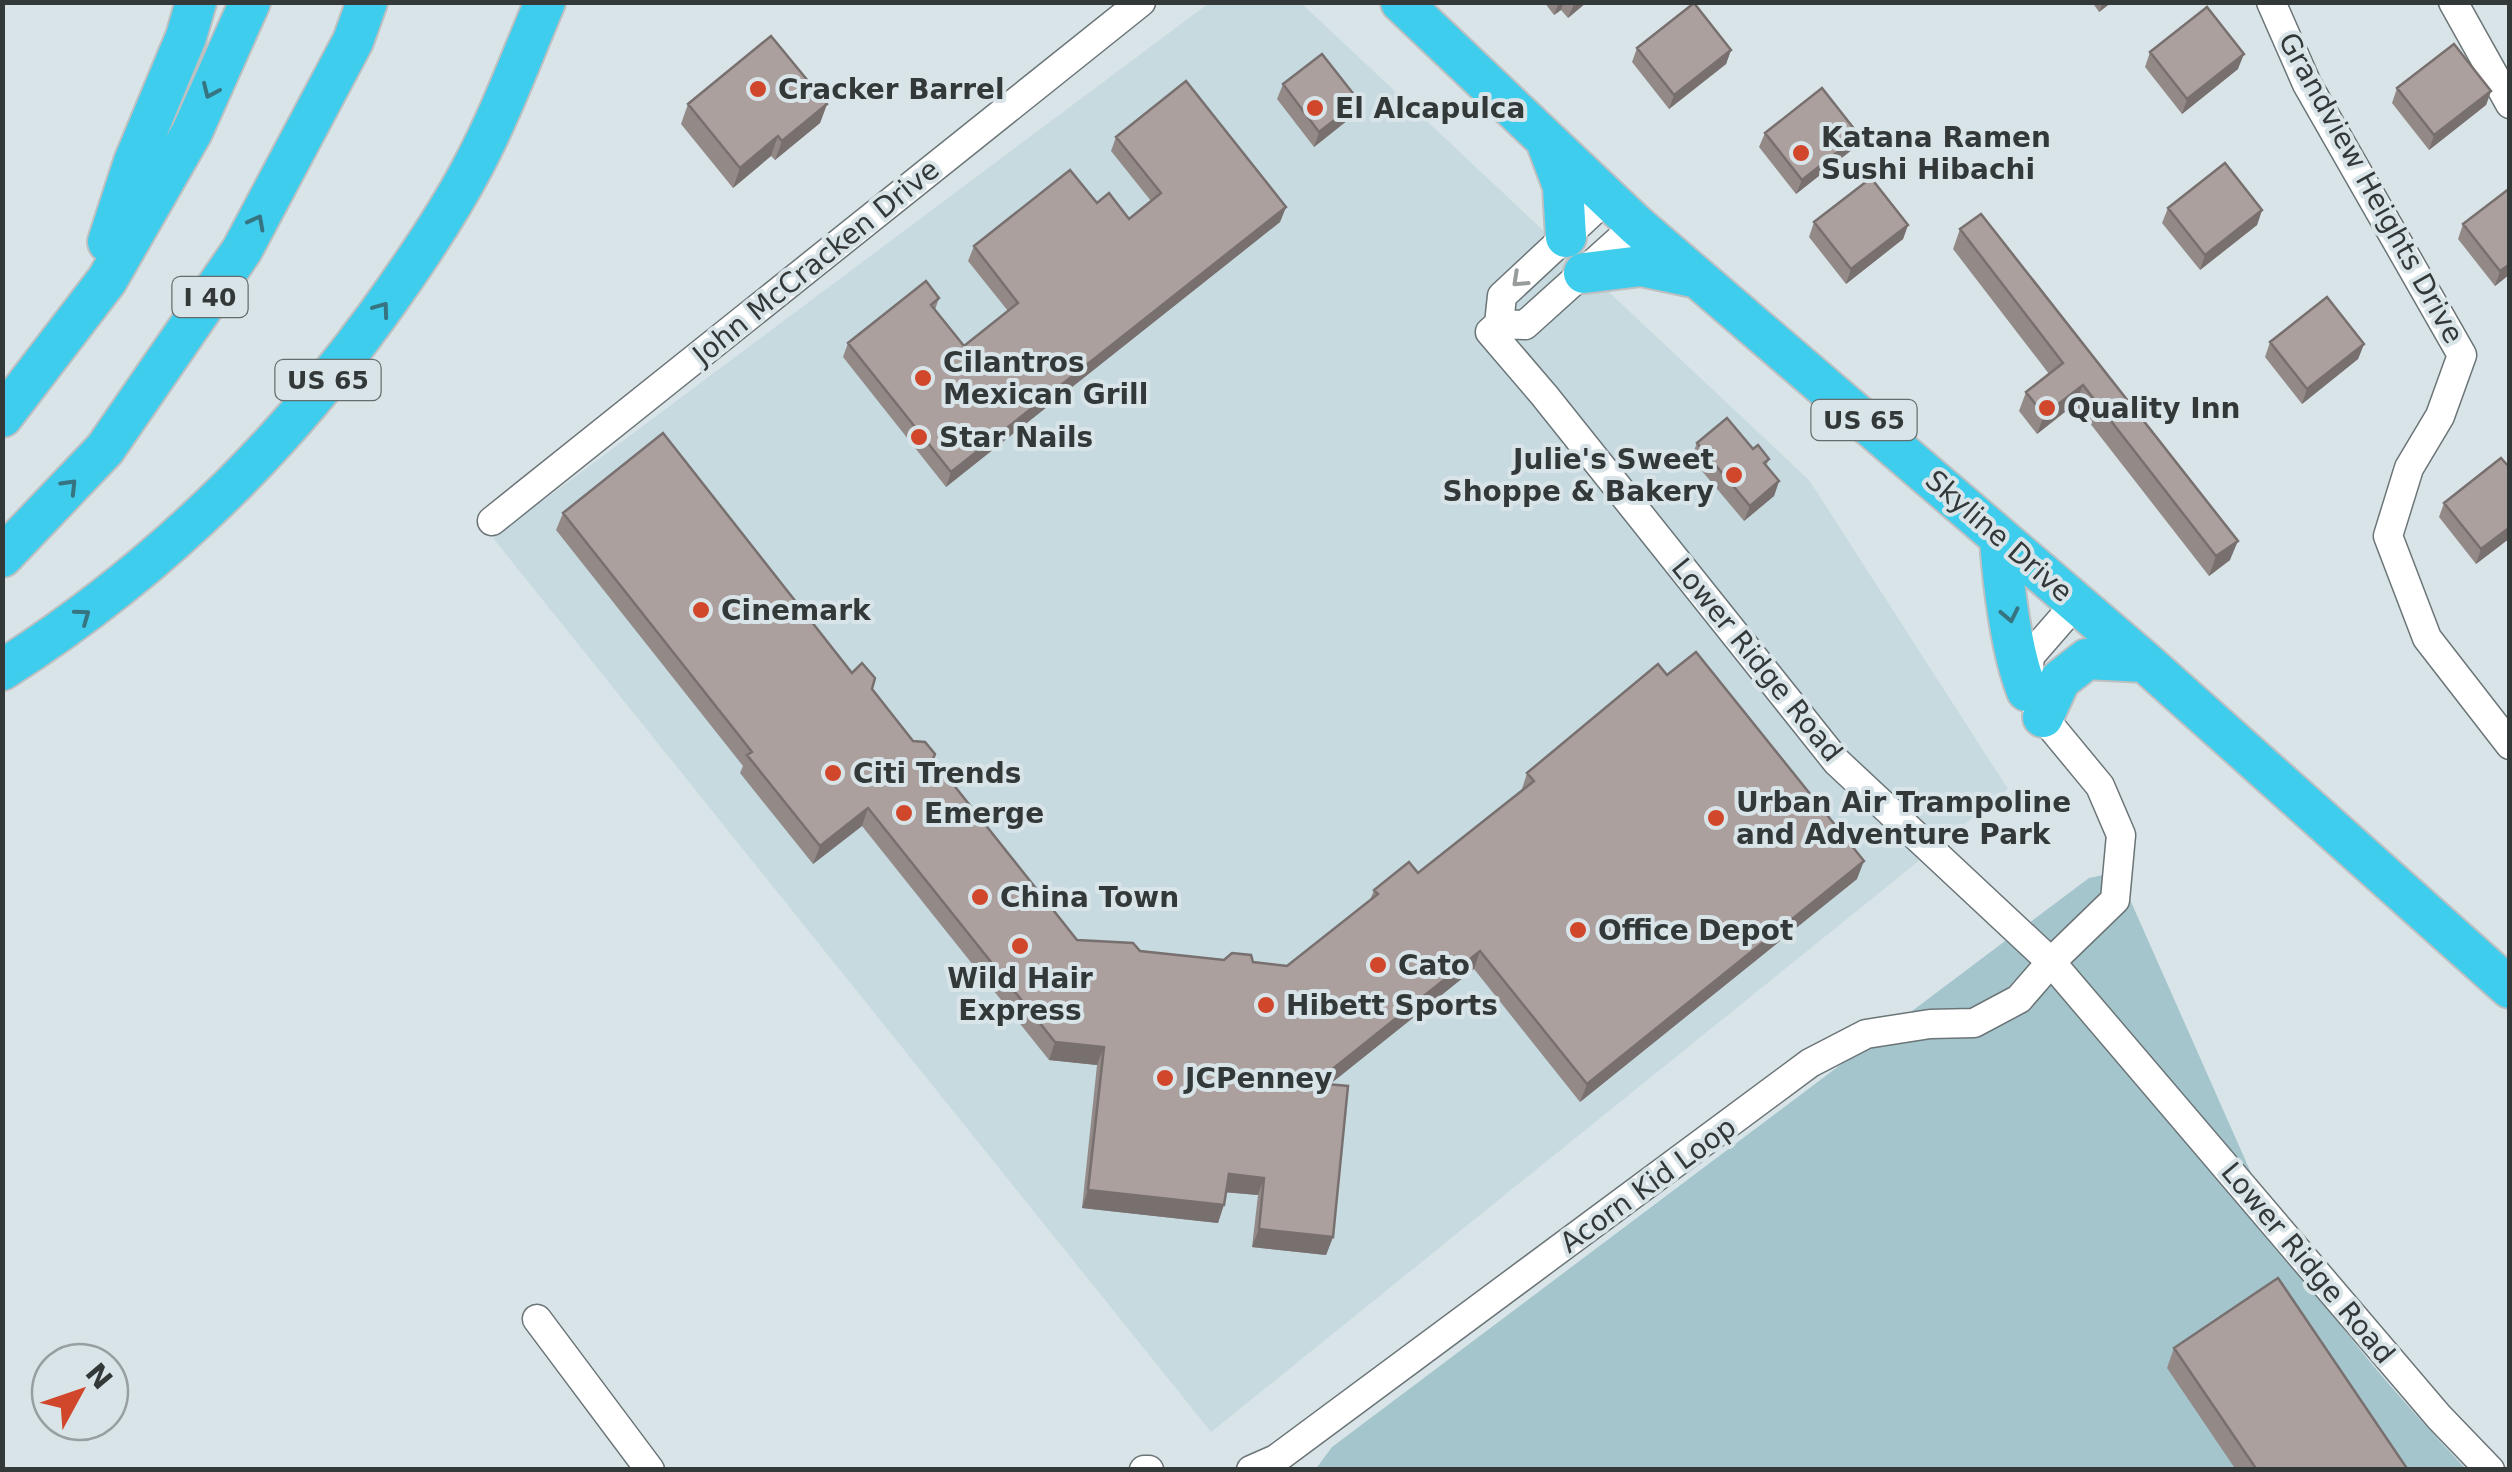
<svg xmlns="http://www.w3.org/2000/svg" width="2512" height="1472" font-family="'DejaVu Sans',sans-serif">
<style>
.built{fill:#c6dae0}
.green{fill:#a5c5cd}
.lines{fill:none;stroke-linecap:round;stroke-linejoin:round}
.minor-casing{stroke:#6b7578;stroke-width:31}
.highway-casing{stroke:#bebfc0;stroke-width:44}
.minor{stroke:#fff;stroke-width:28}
.highway{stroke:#3ecdec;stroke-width:40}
.wall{fill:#938a88}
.shaded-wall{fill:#78706f}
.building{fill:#aba09e;stroke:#78706f;stroke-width:2.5}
.oneway{stroke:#377481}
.oneway2{stroke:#999c9c}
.poi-dot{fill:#d1472b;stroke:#d9e4e8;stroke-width:4}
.labels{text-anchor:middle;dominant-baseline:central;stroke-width:8;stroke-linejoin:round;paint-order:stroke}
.shield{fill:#d9e4e8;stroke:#656c6e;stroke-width:2.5}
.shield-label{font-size:25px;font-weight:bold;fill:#333839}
.poi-label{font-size:28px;font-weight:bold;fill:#333839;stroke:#d9e4e8;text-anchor:start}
.street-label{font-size:28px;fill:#333839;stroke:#d9e4e8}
</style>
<rect width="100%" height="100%" fill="#d9e4e8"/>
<path class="built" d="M1209 3H1301L1809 480 2008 789 1211 1432 493 538Z"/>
<path class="green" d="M2108 874 2120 877 2275 1227C2326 1317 2396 1394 2466 1469L1315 1470 1332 1447 2089 878Z"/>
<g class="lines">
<g class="minor-casing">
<path id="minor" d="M2271 2 2307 84 2462 355 2440 416 2409 468 2388 536 2427 638 2510 745
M2453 2 2510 104
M1499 324 1525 325 1636 225
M492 521 1141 2
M2076 603 2030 656 2027 691 2043 717 2100 786 2121 835 2115 900 2051 962 2439 1417 2490 1470
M537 1319 650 1470
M1144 1470H1149
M1251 1470 1276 1459 1810 1063 1866 1034 1930 1024 1974 1023 2019 999 2051 962 1837 762 1544 395 1490 332 1499 324 1502 296 1607 198"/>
</g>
<g class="highway-casing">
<path id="highway" d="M1401 2 1636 225 2145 662 2510 988
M1547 143 1563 186 1566 237
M108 242 134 162 186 37 196 2
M1584 273 1641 266 1693 277
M2 417 107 280 192 132 250 2
M2000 539C2003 582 2011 651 2027 691
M2 557 105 449 242 250 353 41 367 2
M2 670C150 576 273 458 376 317 410 270 444 221 471 170 500 116 521 59 545 2
M2043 717 2060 680 2087 659 2145 662"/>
</g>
<use href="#minor" class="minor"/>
<use href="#highway" class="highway"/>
</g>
<path class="wall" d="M1544 2H1587L1568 18 1561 10 1554 15Z
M2092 2H2112L2099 12Z
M1637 48 1731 50 1726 64 1669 109 1632 62Z
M2150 52 2238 69 2182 114 2145 67Z
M1283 84 1353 116 1314 147 1277 99Z
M2397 88 2491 91 2486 105 2429 150 2392 103Z
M688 104H827L820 123 775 160 771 156 733 188 681 124Z
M1765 133 1859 135 1853 149 1796 194 1759 147Z
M1116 137 1286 207 1280 222 946 487 843 357 848 343 939 298 935 310 964 346 1008 311 968 261 974 246 1097 203 1129 219 1151 201 1111 151Z
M2510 188V274L2495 286 2458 239 2463 224Z
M2168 208 2262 210 2257 225 2200 270 2162 223Z
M1814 222 1908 225 1903 239 1846 284 1809 237Z
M1960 229 2230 560 2209 576 2075 404 2037 434 2019 411 2026 392 2049 374 1953 249Z
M2270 342 2364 344 2358 359 2302 404 2265 357Z
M1697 443 1753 449 1769 459 1766 466 1779 481 1774 496 1744 521 1691 458Z
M2444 503 2510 538 2476 564 2439 517Z
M563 513 852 673 872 689 913 741 933 759 1077 940 1140 951 1287 966 1370 900 1374 890 1418 873 1521 792 1527 773 1667 675 1857 879 1580 1102 1474 969 1330 1084 1333 1237 1326 1255 1252 1247 1258 1195 1226 1192 1218 1223 1082 1208 1097 1065 1049 1060 862 826 813 864 740 773 743 766 556 530Z
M2174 1348 2408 1470H2236L2167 1368Z"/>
<path class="shaded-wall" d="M1559 2H1564L1561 10 1554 15Z
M1575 2H1587L1568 18 1574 4Z
M2103 2H2112L2099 12Z
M1731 50 1726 64 1669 109 1674 95Z
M2244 54 2238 69 2182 114 2187 99Z
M2491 91 2486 105 2429 150 2434 135Z
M1359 101 1353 116 1314 147 1319 132Z
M827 104 820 123 775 160 782 141Z
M1859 135 1853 149 1796 194 1802 180Z
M778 136 771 156 733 188 740 168Z
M1286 207 1280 222 946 487 951 472Z
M2262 210 2257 225 2200 270 2205 255Z
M1908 225 1903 239 1846 284 1851 269Z
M2510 264V274L2495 286 2500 271Z
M2364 344 2358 359 2302 404 2307 389Z
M2083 385 2075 404 2037 434 2044 415Z
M1779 481 1774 496 1744 521 1750 506Z
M2510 527V538L2476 564 2481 549Z
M2238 541 2230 560 2209 576 2216 556Z
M868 808 862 826 813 864 820 846Z
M1864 861 1857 879 1580 1102 1587 1084Z
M1480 951 1474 969 1309 1101 1315 1083Z
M1055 1042 1104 1047 1097 1065 1049 1060Z
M1229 1174 1264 1178 1258 1195 1222 1192Z
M1088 1190 1224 1205 1218 1223 1082 1208Z
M1259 1229 1333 1237 1326 1255 1252 1247Z"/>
<path class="building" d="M1694 3 1731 50 1674 95 1637 48Z
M2207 7 2244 54 2187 99 2150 52Z
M771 36 827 104 782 141 778 136 740 168 688 104Z
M2454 44 2491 91 2434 135 2397 88Z
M1322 54 1359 101 1319 132 1283 84Z
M1186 81 1286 207 951 472 848 343 926 281 939 298 931 305 964 346 1018 303 974 246 1070 170 1097 203 1109 193 1129 219 1161 193 1116 137Z
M1822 88 1859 135 1802 180 1765 133Z
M2225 163 2262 210 2205 255 2168 208Z
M1871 178 1908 225 1851 269 1814 222Z
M2510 188V264L2500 271 2463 224Z
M1981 214 2238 541 2216 556 2083 385 2044 415 2026 392 2063 363 1960 229Z
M2327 297 2364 344 2307 389 2270 342Z
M1727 418 1753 449 1758 445 1769 459 1764 463 1779 481 1750 506 1697 443Z
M663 433 852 673 862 663 875 678 872 689 913 741 925 742 935 754 933 759 1077 940 1133 943 1140 951 1224 960 1232 953 1251 955 1253 962 1287 966 1378 894 1374 890 1409 862 1418 873 1534 781 1527 773 1658 664 1667 675 1696 652 1864 861 1587 1084 1480 951 1315 1083 1348 1086 1333 1237 1259 1229 1264 1178 1229 1174 1224 1205 1088 1190 1104 1047 1055 1042 868 808 820 846 747 755 752 752 563 513Z
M2501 458 2510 468V527L2481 549 2444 503Z
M2278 1278 2408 1470H2257L2174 1348Z"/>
<defs><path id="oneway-chevron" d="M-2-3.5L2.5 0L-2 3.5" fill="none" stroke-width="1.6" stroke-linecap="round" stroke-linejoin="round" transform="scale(2.5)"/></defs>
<g class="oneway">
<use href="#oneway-chevron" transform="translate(210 91) rotate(114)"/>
<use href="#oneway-chevron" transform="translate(257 222) rotate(-62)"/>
<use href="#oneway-chevron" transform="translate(382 309) rotate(-54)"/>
<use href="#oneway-chevron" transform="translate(70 486) rotate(-46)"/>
<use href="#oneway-chevron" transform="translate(2010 615) rotate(78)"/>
<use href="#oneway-chevron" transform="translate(83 616) rotate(-36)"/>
</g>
<use class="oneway2" href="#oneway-chevron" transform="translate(1519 280) rotate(137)"/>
<g class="poi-dot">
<circle cx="758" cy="89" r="10"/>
<circle cx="1315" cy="108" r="10"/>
<circle cx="1801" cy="153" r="10"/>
<circle cx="923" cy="378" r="10"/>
<circle cx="2047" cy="408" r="10"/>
<circle cx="919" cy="437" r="10"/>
<circle cx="1734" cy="475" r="10"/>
<circle cx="701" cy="610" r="10"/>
<circle cx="833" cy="773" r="10"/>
<circle cx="904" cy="813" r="10"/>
<circle cx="1716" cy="818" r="10"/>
<circle cx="980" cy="897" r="10"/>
<circle cx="1578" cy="930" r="10"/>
<circle cx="1020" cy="946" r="10"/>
<circle cx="1378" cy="965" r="10"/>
<circle cx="1266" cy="1005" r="10"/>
<circle cx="1165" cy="1078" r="10"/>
</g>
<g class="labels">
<g class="shield">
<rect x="172.5" y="277" width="75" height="40" rx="8"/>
<rect x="275.5" y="360" width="105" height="40" rx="8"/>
<rect x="1811.5" y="400" width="105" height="40" rx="8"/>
</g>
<g class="shield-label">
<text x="210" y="297">I 40</text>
<text x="328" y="380">US 65</text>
<text x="1864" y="420">US 65</text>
</g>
<g class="poi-label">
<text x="778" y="89">Cracker Barrel</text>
<text x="1335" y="108">El Alcapulca</text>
<text x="1821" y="137">Katana Ramen<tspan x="1821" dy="32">Sushi Hibachi</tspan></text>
<text x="943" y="362">Cilantros<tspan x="943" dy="32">Mexican Grill</tspan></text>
<text x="2067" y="408">Quality Inn</text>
<text x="939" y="437">Star Nails</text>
<text x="1714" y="459" text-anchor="end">Julie's Sweet<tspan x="1714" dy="32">Shoppe &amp; Bakery</tspan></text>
<text x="721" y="610">Cinemark</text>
<text x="853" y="773">Citi Trends</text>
<text x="1736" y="802">Urban Air Trampoline<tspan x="1736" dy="32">and Adventure Park</tspan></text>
<text x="924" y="813">Emerge</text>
<text x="1000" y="897">China Town</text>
<text x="1598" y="930">Office Depot</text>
<text x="1398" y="965">Cato</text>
<text x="1020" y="978" text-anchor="middle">Wild Hair<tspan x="1020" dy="32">Express</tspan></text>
<text x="1286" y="1005">Hibett Sports</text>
<text x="1185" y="1078">JCPenney</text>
</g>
<g class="street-label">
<text transform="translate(2371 188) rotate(61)">Grandview Heights Drive</text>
<text transform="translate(816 262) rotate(-39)">John McCracken Drive</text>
<text transform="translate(1999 536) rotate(41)">Skyline Drive</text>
<text transform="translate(1757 660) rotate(51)">Lower Ridge Road</text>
<text transform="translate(1648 1185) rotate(-36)">Acorn Kid Loop</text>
<text transform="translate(2308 1263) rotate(50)">Lower Ridge Road</text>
</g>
</g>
<rect width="2512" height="1472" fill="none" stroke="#333839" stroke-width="10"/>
<g transform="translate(80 1392) rotate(50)"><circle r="48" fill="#d9e4e8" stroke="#979fa2" stroke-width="2.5"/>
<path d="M0-8L18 38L0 25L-18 38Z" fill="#d1472b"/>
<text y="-15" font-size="28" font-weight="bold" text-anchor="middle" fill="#333839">N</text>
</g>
</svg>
